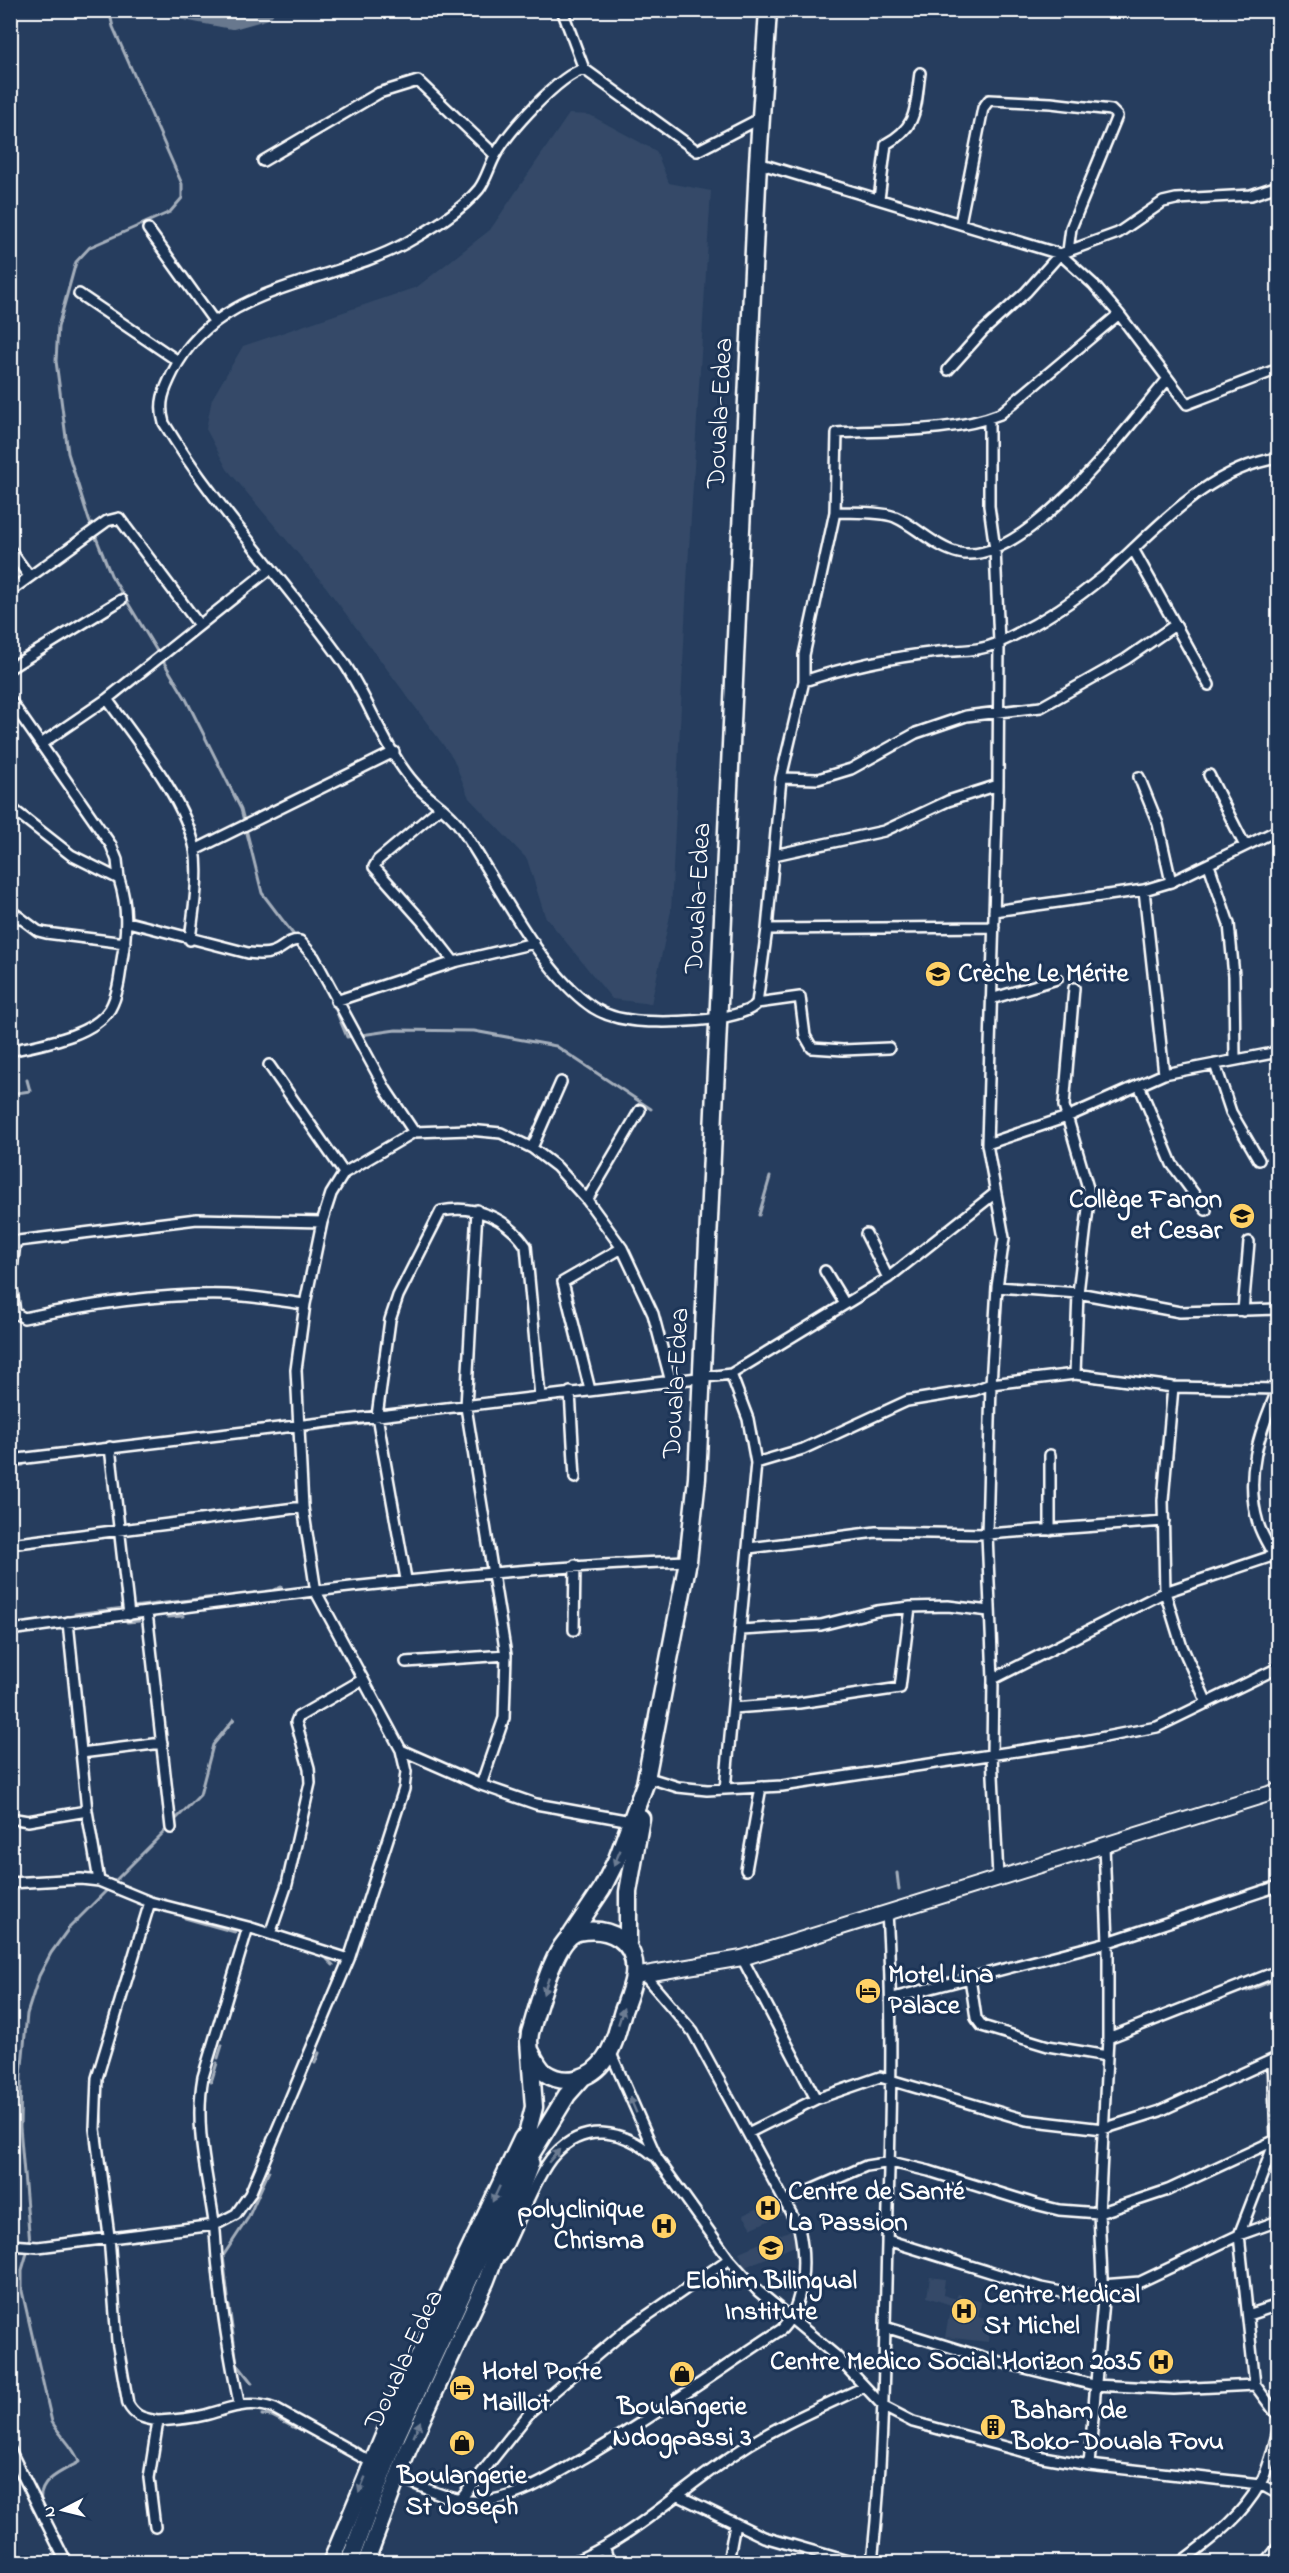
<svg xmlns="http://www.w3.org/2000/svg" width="1289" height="2573" font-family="'Indie Flower',sans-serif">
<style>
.built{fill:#344a68}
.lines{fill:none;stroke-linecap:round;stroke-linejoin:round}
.stream{stroke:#a4aebb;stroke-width:3}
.river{stroke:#67788e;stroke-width:20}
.street-casing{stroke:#fff;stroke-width:14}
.secondary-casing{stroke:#fff;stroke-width:18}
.primary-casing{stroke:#fff;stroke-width:20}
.highway-casing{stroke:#fff;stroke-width:21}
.street{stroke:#1d3557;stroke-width:9}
.secondary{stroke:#1d3557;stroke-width:14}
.primary{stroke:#1d3557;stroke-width:15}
.highway{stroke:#1d3557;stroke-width:16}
.oneway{fill:#6c7c92}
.labels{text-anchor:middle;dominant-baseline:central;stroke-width:6;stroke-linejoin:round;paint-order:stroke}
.street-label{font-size:27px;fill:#fff;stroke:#1d3557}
.poi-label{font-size:27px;font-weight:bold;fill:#fff;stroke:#1d3557;text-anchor:start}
</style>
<rect width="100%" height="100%" fill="#263d5e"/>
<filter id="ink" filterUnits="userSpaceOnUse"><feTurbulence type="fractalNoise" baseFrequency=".0167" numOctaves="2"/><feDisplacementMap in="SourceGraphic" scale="12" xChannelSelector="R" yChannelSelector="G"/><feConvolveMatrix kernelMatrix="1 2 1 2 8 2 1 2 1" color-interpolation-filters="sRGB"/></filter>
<g filter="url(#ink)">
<path class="built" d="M569 114 590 115 656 151 669 183 711 191 687 582 671 911 651 1004 612 999 545 916 527 859 469 798 453 758 326 587 227 469 206 429 212 399 243 346 417 287 490 230Z
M774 2201 782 2215 752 2228 743 2215Z
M791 2230 797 2245 745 2267 739 2252Z
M930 2277 945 2279 943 2295 956 2299 958 2294 981 2302 978 2317 989 2320 988 2342 945 2337 951 2305 927 2297Z
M1153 2351H1169V2372L1153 2374Z"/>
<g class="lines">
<path class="stream" d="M109 10 113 27 182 184V198L170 212 90 247 76 262 58 327 56 361 68 453 89 520 111 575 186 699 241 809 262 893 296 938
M333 1003 347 1037 396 1030 474 1031 556 1046 651 1109
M10 1094 30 1091 27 1080
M759 1215 770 1177
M346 1426 371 1423
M305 1431 336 1427
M10 1467 23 1465
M270 1592 281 1587
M75 1614 214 1597
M168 1617 183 1616
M127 1622 139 1621
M172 1823 200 1795 213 1745 234 1719
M897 1873 899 1890
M113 1883 168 1828
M185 1918 235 1932
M327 1959 333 1965
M1247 1991 1277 1979
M218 2058 222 2045
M315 2063 319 2053
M103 2077 108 2055
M211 2082 217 2063
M100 2105 102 2127
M228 2297 223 2256 248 2218 269 2171
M229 2306 237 2364 252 2383
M262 2415 272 2416 295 2428
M41 2503C37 2480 63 2471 79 2462 74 2447 60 2436 52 2422L22 2291V2270L30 2243 20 2127 21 2076 27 2014 39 1976 51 1953 69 1928 109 1888"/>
<path class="river" d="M184 10 232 19 264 10"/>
<g class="street-casing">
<path id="street" d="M562 10 584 69 697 151 761 118
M584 69C559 75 507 133 495 156 489 167 486 180 479 189 460 212 431 229 406 243 329 285 216 284 173 372 164 390 158 403 164 423 216 509 286 581 344 663 370 701 384 749 415 784 429 800 449 810 461 828 497 881 534 961 584 1001 597 1012 613 1018 630 1020 653 1024 743 1023 757 1003L767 929 994 927
M263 161 379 93 418 81 495 155
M758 163 1060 254 1093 284 1119 314 1187 404 1278 369
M879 199 886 144C919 126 915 107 920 73
M960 223 983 108 989 100 1051 103 1111 110 1117 116 1071 228 1068 251
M148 229 214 321
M79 294 178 361
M948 370 983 331 1026 292 1060 254 1118 233 1163 202 1176 199 1251 195 1278 186
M989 418V506L995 549 999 643 998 785 987 1144 1004 1238 997 1287 991 1384 987 1534 993 1679 992 1755 998 1877
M835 512 837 433C888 430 953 433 1000 414L1119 314
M1133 549 1209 685
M10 550 29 576
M10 591 107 521 119 518 199 625
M10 668 121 600
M804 681C846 667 893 657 938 652 960 650 979 652 1000 642 1037 625 1073 602 1104 576 1156 530 1206 469 1278 458
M107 699C136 740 185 799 195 849 200 877 193 912 190 940
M10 700 111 845 117 860 119 879
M41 744 107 699 270 569
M1209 775 1245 846
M1139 777 1158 824 1171 882
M781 778 818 779 851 769 916 733 966 716 1041 707 1126 659 1175 625
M10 807 71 855 119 879C128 907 127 931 122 960 120 976 118 995 110 1009 92 1037 40 1044 10 1051
M441 807 378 860 374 867 422 921 454 962
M195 850 394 752
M774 855 884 831 948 801 998 785
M1209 865 1229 924 1234 976 1235 1060
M1144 890 1164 1074
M10 910 38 931 46 933 125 943
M994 911 1144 890 1171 882 1278 830
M128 922 248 953C257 954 265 955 273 952 283 949 290 938 300 941L314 957 386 1090 414 1132
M767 929 781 778 804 681V655L835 512C853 513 878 511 895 517 916 526 936 548 959 553 1025 568 1129 425 1167 380
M1074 988 1064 1106 1088 1188 1089 1200 1078 1293 1075 1374
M991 999 1057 979
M336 1001 454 962 534 943
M757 1003 800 997 805 1036 812 1048 843 1050 889 1048
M1215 1064 1231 1112 1259 1160
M269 1065 344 1173
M1139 1085 1172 1164 1206 1210
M987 1144 1067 1117 1164 1074 1278 1052
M532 1148 561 1082
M587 1200 640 1110
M477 1210 466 1407 506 1655 504 1718 481 1785
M866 1234 888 1278
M10 1242 197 1219 322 1222
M825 1271 845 1304
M997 1287 1078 1293 1180 1312 1278 1309
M12 1289 15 1313 24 1318C90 1304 160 1293 228 1295 254 1296 280 1301 305 1304
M10 1290 15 1242
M1243 1311 1249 1242
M1173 1387 1163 1500 1165 1592 1181 1644 1207 1703
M1278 1389C1259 1432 1244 1476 1258 1523 1263 1539 1272 1550 1278 1564
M590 1390 563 1282 622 1248
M570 1392 575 1478
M110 1447 129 1615
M10 1460 731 1374 888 1278 994 1194
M756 1463 803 1449 907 1401 975 1390 991 1384 1075 1374 1173 1387 1278 1389
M1050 1530V1455
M10 1544 303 1507
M749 1548 876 1532 987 1534 1164 1521
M406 1579 377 1416 390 1320 398 1296 441 1211C475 1204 507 1218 526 1246L540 1396
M147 1612 171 1828
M68 1622 87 1811 99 1881
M10 1630C236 1600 460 1569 688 1561
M574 1630 575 1565
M741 1630 821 1625 877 1611 910 1607 948 1606 989 1611
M406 1662 506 1655
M993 1679 1165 1592 1278 1554
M733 1708 799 1703 900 1688 910 1607
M81 1753 162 1743
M646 1777 678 1787 707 1790 782 1786 1084 1741 1157 1727 1278 1668
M725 1789 756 1463 748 1419 731 1374
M10 1818 28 1821 87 1811
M631 1821 536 1804 481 1785 401 1750 316 1592 303 1507 296 1370 305 1304 322 1222 331 1194 344 1173 414 1132 469 1130 501 1133 532 1148 557 1167 587 1200 622 1248 653 1314 671 1382
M746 1870 761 1787
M10 1883 81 1879 99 1881 150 1902 248 1927 203 2077C194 2127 207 2173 214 2222 216 2237 216 2253 218 2268 222 2313 230 2359 239 2403
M150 1902 97 2078 95 2129 109 2236 117 2341 128 2404C135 2417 143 2418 158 2421L149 2478 155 2527
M248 1927 349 1959
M270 1934 287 1884 310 1783 309 1768 296 1722 298 1717 362 1680
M742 1958 816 2099
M970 1978 976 2018 982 2026 1048 2046 1107 2056
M893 1998 1108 1942 1278 1886
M1108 2038 1278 1971
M610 2051 657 2158 729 2259 758 2291 836 2356 884 2407 913 2422 1043 2457 1089 2465 1260 2484 1278 2494
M1273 2060 1276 2139 1239 2235 1255 2385 1278 2416
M748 2133 816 2099 880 2077 1026 2120 1103 2129 1160 2111 1278 2057
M786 2201 866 2166 891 2162 929 2171 1035 2204 1059 2210 1099 2213 1168 2190 1278 2139
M887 2240 1041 2288 1103 2300
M10 2245 38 2247 215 2225 236 2214 250 2194 349 1959 404 1789 406 1772 401 1750
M502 2256C516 2231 537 2172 555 2154 585 2122 623 2130 653 2155
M1102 2285 1140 2282 1239 2235 1278 2221
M1248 2315 1278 2305
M885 2327 992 2360 1094 2385 1174 2389 1255 2385
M158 2421C174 2420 189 2419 205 2415 232 2408 248 2399 275 2409L371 2462
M10 2450 66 2562
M1089 2465 1103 2300 1099 2213 1108 2038V1942L1104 1846
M398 2476C424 2488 455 2504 485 2501 521 2497 553 2476 584 2458 652 2418 716 2372 782 2329 805 2304 806 2259 799 2228L693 2032 645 1976
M679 2496 764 2537 851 2562
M461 2499 531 2411 625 2331 729 2259
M605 2549 609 2562
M573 2562C633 2537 679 2491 733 2455 774 2427 819 2408 864 2387
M728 2562 735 2524
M872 2562C884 2456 884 2351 887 2244 890 2132 894 2024 887 1912
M1181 2562C1211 2539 1240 2519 1260 2484 1269 2469 1273 2448 1278 2431
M1266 2562 1278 2547"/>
</g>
<g class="secondary-casing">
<path id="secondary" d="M634 1976 742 1958 1278 1791"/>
</g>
<g class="primary-casing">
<path id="primary" d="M331 2562 400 2396 522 2138
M366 2562 408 2450 486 2281 531 2163"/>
</g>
<g class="highway-casing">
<path id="highway" d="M572 1934 602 1889 617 1859 645 1784 688 1561 697 1478 758 163 768 10
M628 1943V1892L641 1818
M522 2155 534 2107 529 2041 530 2033C537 2011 554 1938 578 1932 609 1926 638 1940 634 1976 632 1988 627 2000 623 2011 618 2027 615 2045 605 2059 592 2078 566 2087 545 2073 538 2067 534 2058 530 2050
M349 2562 397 2435 514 2182 567 2095 583 2077"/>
</g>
<use href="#street" class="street"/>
<use href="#secondary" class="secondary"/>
<use href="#primary" class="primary"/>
<use href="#highway" class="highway"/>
</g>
<defs><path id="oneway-solid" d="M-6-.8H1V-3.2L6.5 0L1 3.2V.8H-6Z" transform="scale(1.5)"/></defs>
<g class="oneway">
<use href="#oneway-solid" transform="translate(617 1858) rotate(113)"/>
<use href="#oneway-solid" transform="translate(546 1986) rotate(109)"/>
<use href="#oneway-solid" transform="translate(621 2016) rotate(-72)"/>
<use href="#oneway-solid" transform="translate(633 2105) rotate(-113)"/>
<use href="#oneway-solid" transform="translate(554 2156) rotate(-49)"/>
<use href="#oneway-solid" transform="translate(496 2194) rotate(115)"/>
<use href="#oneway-solid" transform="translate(417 2429) rotate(-67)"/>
<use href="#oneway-solid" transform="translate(362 2485) rotate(112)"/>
</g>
</g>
<defs>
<g id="school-disc" transform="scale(1.35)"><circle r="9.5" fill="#ffd166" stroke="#1d3557"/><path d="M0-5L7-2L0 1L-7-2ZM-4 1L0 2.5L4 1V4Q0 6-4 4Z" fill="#111"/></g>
<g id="hotel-disc" transform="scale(1.35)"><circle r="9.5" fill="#ffd166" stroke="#1d3557"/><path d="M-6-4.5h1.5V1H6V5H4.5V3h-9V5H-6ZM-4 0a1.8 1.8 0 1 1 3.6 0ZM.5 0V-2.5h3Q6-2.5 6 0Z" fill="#111"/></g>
<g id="hospital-disc" transform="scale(1.35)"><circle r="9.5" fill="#ffd166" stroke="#1d3557"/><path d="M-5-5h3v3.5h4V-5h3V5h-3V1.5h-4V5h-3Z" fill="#111"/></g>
<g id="shop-disc" transform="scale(1.35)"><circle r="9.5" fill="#ffd166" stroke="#1d3557"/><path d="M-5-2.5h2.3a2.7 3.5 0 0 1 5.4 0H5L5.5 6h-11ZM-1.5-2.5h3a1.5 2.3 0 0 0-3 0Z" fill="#111"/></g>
<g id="building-disc" transform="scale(1.35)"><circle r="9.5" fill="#ffd166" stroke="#1d3557"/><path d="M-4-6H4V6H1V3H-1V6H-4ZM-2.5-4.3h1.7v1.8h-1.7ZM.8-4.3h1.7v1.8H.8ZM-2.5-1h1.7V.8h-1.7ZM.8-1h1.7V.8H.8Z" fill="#111"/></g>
</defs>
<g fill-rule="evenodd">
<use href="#school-disc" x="938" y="974"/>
<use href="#school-disc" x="1242" y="1216"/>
<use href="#hotel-disc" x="868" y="1991"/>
<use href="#hospital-disc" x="768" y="2208"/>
<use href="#hospital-disc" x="664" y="2226"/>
<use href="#school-disc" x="771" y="2248"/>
<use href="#hospital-disc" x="964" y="2311"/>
<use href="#hospital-disc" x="1161" y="2362"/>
<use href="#shop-disc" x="682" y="2374"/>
<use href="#hotel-disc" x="462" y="2388"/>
<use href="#building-disc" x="993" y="2427"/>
<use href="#shop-disc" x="462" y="2443"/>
</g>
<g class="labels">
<g class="street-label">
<text transform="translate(721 413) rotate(-87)">Douala-Edea</text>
<text transform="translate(699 898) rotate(-87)">Douala-Edea</text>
<text transform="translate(677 1383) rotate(-87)">Douala-Edea</text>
<text transform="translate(405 2360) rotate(-65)">Douala-Edea</text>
</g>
<g class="poi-label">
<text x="958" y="974">Crèche Le Mérite</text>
<text x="1222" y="1200" text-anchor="end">Collège Fanon<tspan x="1222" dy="31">et Cesar</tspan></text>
<text x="888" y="1975">Motel Lina<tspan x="888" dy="31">Palace</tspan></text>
<text x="788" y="2192">Centre de Santé<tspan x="788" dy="31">La Passion</tspan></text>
<text x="644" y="2210" text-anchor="end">polyclinique<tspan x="644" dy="31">Chrisma</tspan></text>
<text x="771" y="2281" text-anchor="middle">Elohim Bilingual<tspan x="771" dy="31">Institute</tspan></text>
<text x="984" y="2295">Centre Medical<tspan x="984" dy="31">St Michel</tspan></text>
<text x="1142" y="2362" text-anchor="end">Centre Medico Social Horizon 2035</text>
<text x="482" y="2372">Hotel Porte<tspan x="482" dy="31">Maillot</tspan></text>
<text x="682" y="2407" text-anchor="middle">Boulangerie<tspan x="682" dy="31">Ndogpassi 3</tspan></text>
<text x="1012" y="2411">Baham de<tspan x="1012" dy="31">Boko-Douala Fovu</tspan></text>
<text x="462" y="2476" text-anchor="middle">Boulangerie<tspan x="462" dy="31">St Joseph</tspan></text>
</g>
</g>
<rect width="1289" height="2573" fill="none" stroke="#1d3557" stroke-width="36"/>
<rect x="18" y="18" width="1253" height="2537" fill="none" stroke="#fff" stroke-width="2" filter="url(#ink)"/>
<g transform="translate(63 2510) rotate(263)" stroke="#1d3557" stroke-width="4.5" paint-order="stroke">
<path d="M0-4.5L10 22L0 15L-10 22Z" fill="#ffffff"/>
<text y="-9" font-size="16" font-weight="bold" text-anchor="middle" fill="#ffffff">N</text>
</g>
</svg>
